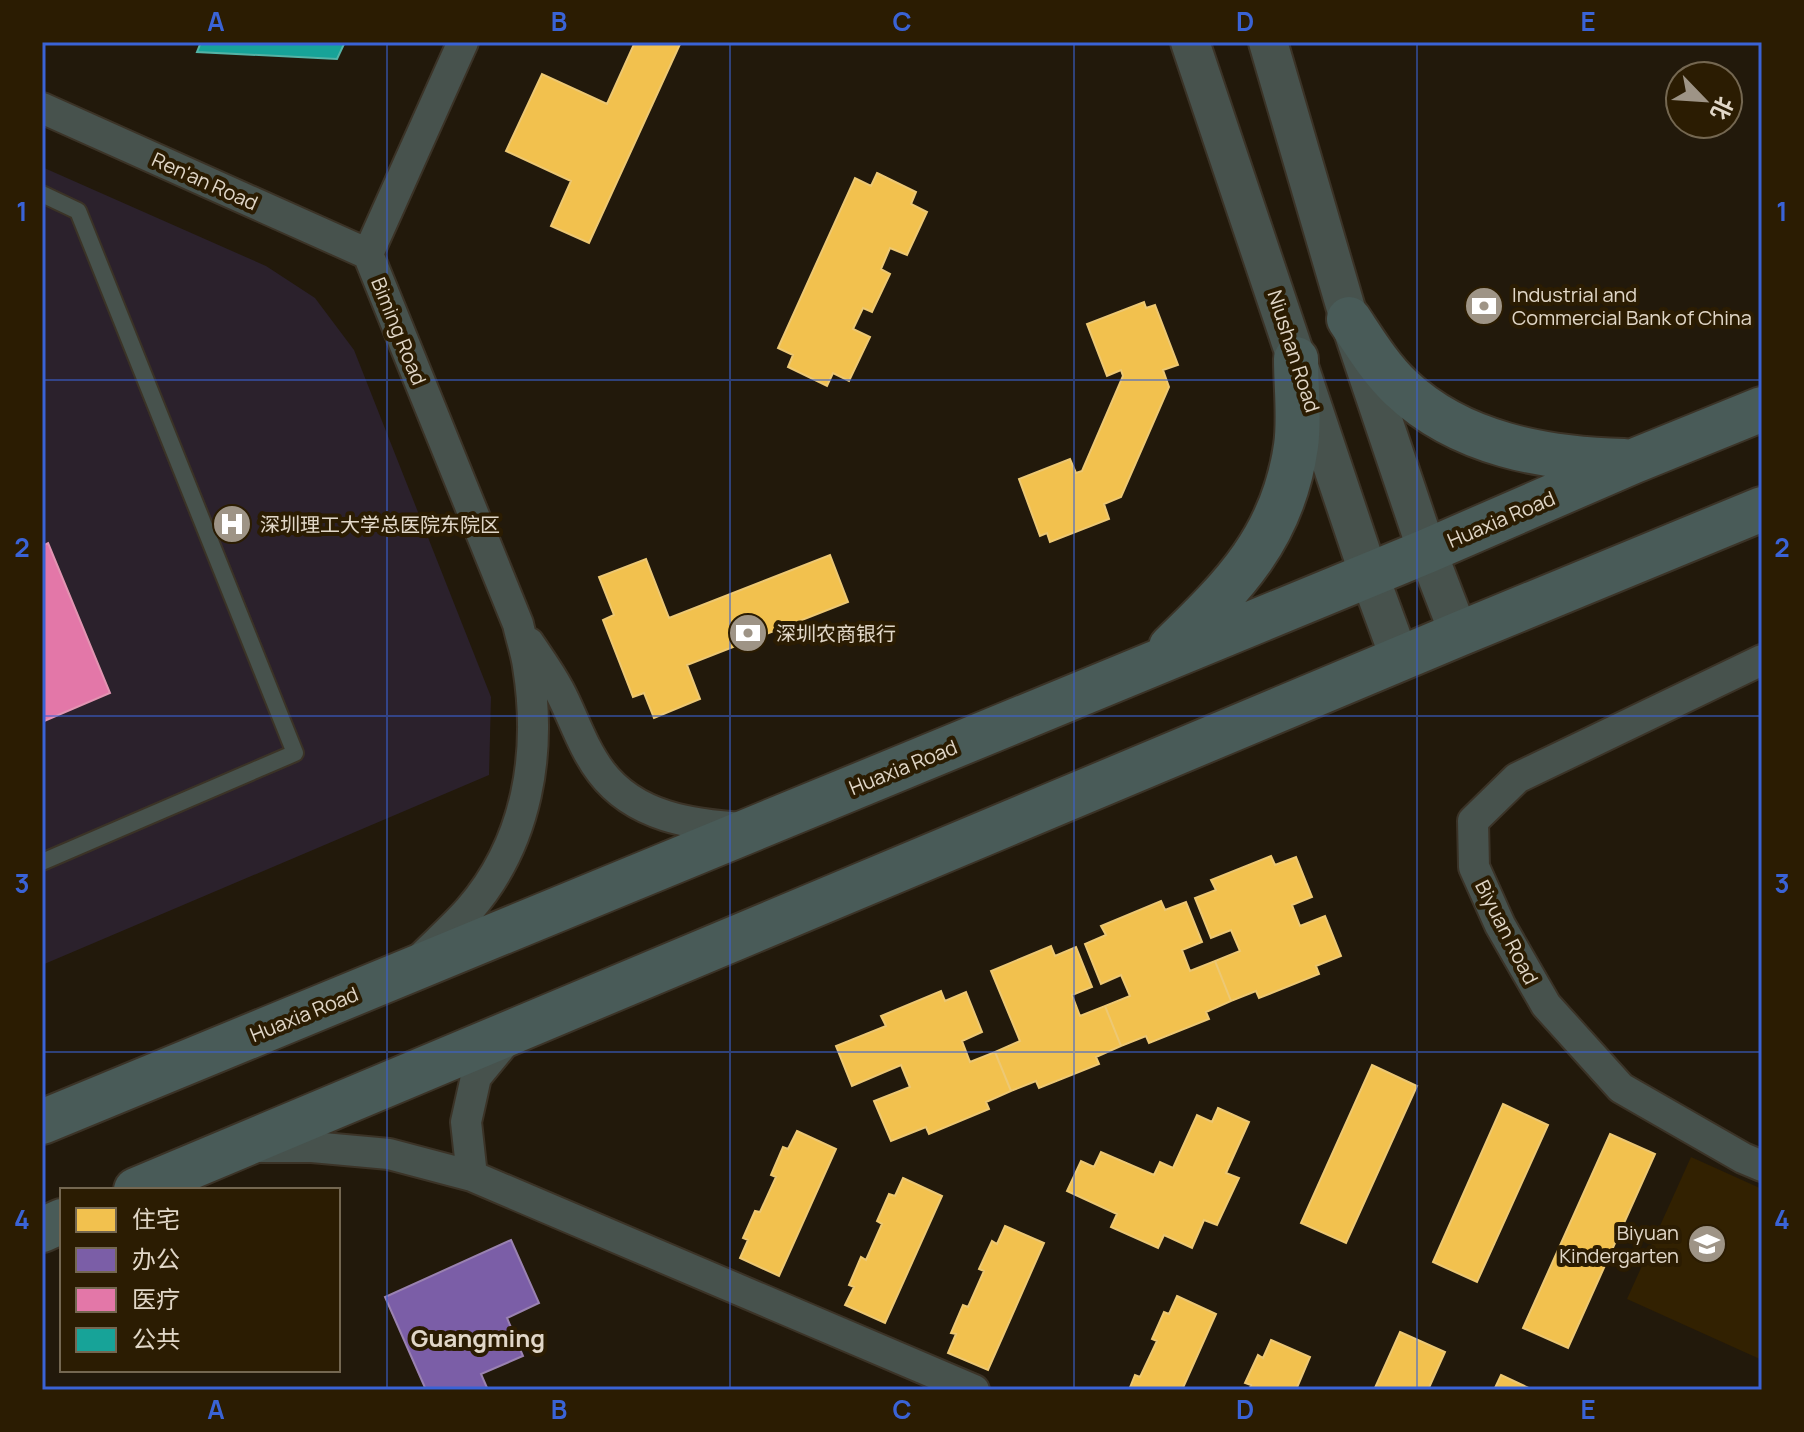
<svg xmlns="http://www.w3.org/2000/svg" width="1804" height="1432" font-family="Manrope,'Noto Sans SC',sans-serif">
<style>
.built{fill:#322101}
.industrial{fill:#2b212c}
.homes{fill:#f2c14e;stroke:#edc873;stroke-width:2}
.offices{fill:#7b5ea7;stroke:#9a82b1;stroke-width:2}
.health{fill:#e377a8;stroke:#e294b2;stroke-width:2}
.public{fill:#17a398;stroke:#54b3a6;stroke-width:2}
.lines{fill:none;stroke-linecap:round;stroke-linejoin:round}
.service-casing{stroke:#3b3327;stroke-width:20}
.minor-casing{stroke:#3b3327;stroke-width:34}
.tertiary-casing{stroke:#3b3327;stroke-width:42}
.primary-casing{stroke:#3b3327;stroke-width:48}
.service{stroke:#47524d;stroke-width:16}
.minor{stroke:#47524d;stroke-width:30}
.tertiary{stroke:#47524d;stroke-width:38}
.primary{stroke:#495b58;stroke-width:44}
.grid{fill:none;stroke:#3a63d6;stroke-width:2;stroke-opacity:0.55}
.labels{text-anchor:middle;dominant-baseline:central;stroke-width:8;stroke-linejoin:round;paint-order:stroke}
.street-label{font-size:20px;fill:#e1d7c8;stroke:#2b1c02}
.poi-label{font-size:20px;fill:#e1d7c8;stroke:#2b1c02;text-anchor:start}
.quarter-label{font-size:24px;font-weight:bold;fill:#e1d7c8;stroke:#2b1c02}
.neatline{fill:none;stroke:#3a63d6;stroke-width:3}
.grid-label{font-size:26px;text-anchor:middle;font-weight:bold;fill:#3a63d6}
</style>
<rect width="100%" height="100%" fill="#22190b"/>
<path class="built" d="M1691 1157 1762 1189V1360L1627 1299Z"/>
<path class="industrial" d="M42 167 266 266 315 298 354 350 491 697 489 775 42 965Z"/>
<path class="homes" d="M635 42H681L589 243 551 226 571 181 506 151 542 74 607 104Z
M877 173 916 192 911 204 927 212 907 255 890 248 881 269 890 274 872 312 863 308 853 329 870 337 849 381 833 373 827 386 788 367 793 355 778 348 855 178 871 186Z
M1144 302 1146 308 1155 305 1178 365 1163 370 1169 387 1121 497 1104 504 1109 519 1050 542 1047 533 1040 536 1019 479 1070 459 1076 473 1082 471 1123 376 1121 370 1107 376 1087 324Z
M830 555 848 602 687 665 700 699 654 718 644 693 633 697 603 620 614 615 599 577 646 559 669 618Z
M1271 856 1275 865 1296 857 1312 897 1292 905 1300 926 1325 916 1341 956 1316 966 1319 974 1259 998 1256 991 1231 1001 1215 961 1240 951 1231 930 1211 938 1195 898 1216 890 1211 880Z
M1161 901 1165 910 1186 902 1202 942 1182 950 1190 971 1215 961 1231 1001 1206 1012 1209 1019 1149 1043 1146 1036 1121 1046 1105 1006 1130 996 1121 975 1101 984 1085 944 1106 935 1101 926Z
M1051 946 1055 956 1076 947 1092 987 1072 995 1080 1016 1105 1006 1121 1046 1096 1057 1099 1064 1039 1088 1036 1081 1011 1091 995 1052 1020 1041 991 971Z
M941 991 945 1001 966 992 982 1032 962 1041 970 1062 995 1052 1011 1091 986 1102 989 1109 929 1134 926 1127 891 1141 874 1101 910 1087 901 1065 852 1086 836 1046 886 1026 881 1016Z
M1372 1065 1417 1086 1346 1243 1301 1223Z
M1503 1104 1548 1125 1477 1282 1433 1262Z
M1218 1108 1249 1122 1226 1173 1239 1178 1217 1225 1204 1220 1192 1248 1164 1235 1158 1248 1111 1227 1117 1214 1067 1191 1081 1161 1094 1167 1101 1152 1154 1175 1160 1162 1173 1168 1197 1115 1212 1122Z
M797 1131 836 1149 779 1276 740 1258 748 1240 743 1238 755 1211 760 1212 776 1177 771 1175 783 1147 788 1149Z
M1610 1134 1655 1154 1568 1348 1523 1328Z
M903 1178 942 1196 885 1323 845 1305 854 1287 849 1285 861 1257 866 1260 882 1224 877 1221 889 1194 895 1196Z
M1005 1226 1044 1243 988 1370 948 1353 956 1334 951 1333 963 1305 968 1307 984 1271 979 1269 992 1241 997 1244Z
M1177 1296 1216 1314 1182 1390H1129L1135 1375 1140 1377 1157 1341 1152 1339 1164 1312 1169 1314Z
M1400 1332 1445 1352 1428 1390H1374Z
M1271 1340 1310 1357 1296 1390H1249L1251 1385 1245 1383 1258 1355 1263 1358Z
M1501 1375 1533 1390H1494Z"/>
<path class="offices" d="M511 1240 539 1303 507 1318 523 1356 481 1374 488 1390H426L385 1297Z"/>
<path class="health" d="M48 543 110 693 42 722V546Z"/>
<path class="public" d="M201 42H345L337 59 197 52Z"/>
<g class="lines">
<g class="service-casing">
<path id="service" d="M42 194 78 211 295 753 42 862"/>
</g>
<g class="minor-casing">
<path id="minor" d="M42 108 368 254
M529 643C539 658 550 673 559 690 573 716 582 747 601 772 635 817 692 825 745 828
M1762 660 1517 778 1473 821 1474 867 1500 925 1546 1005 1621 1088 1743 1158 1762 1166
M421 958C437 942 454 927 469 910 528 842 542 753 528 666 526 652 521 638 518 624L368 254 463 42
M509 1037 476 1077 466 1122 472 1176 974 1390
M257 1147H312L389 1154 472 1176"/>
</g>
<g class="tertiary-casing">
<path id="tertiary" d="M1190 42 1369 575 1400 659
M1268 42 1349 319 1427 551 1459 634"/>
</g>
<g class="primary-casing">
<path id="primary" d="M1349 319C1365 343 1380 368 1401 388 1460 444 1545 459 1624 461
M1171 647C1234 586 1283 537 1296 446 1300 419 1296 387 1296 359
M42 1122 1427 551 1634 461 1762 409
M136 1190 1459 634 1762 509
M42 1230 62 1221"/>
</g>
<use href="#service" class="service"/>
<use href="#minor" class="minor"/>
<use href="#tertiary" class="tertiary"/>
<use href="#primary" class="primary"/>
</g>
<path class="grid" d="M387 42V1390M730 42V1390M1074 42V1390M1417 42V1390M42 380H1762M42 716H1762M42 1052H1762"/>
<defs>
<g id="bank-disc" transform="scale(2)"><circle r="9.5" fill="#9e9486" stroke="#2b1c02"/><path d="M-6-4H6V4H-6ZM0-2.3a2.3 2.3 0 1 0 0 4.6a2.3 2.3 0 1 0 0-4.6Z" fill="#fff"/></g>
<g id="hospital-disc" transform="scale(2)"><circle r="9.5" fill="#9e9486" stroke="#2b1c02"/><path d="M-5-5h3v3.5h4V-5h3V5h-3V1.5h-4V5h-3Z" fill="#fff"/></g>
<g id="school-disc" transform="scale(2)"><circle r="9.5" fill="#9e9486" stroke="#2b1c02"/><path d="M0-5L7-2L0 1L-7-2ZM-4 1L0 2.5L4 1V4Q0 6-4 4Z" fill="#fff"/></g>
</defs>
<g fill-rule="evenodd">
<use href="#bank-disc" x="1484" y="306"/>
<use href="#hospital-disc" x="232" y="524"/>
<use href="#bank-disc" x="748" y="633"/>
<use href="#school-disc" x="1707" y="1244"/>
</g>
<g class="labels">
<g class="street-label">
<text transform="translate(205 181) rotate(24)">Ren'an Road</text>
<text transform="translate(399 331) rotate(68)">Biming Road</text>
<text transform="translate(1294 351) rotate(72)">Niushan Road</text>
<text transform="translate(1501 519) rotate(-23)">Huaxia Road</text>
<text transform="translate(903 767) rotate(-22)">Huaxia Road</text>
<text transform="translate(1507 932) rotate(63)">Biyuan Road</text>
<text transform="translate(304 1014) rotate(-22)">Huaxia Road</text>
</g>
<g class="poi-label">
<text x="1512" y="294">Industrial and<tspan x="1512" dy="23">Commercial Bank of China</tspan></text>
<text x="260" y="524">深圳理工大学总医院东院区</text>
<text x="776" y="633">深圳农商银行</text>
<text x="1679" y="1232" text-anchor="end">Biyuan<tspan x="1679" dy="23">Kindergarten</tspan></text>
</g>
<g class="quarter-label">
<text x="478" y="1337">Guangming</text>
</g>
</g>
<rect width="1804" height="1432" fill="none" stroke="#2b1c02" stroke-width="88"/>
<rect x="60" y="1188" width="280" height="184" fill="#2b1c02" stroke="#746751" stroke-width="2"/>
<rect x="76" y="1208" width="40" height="24" fill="#f2c14e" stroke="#746751" stroke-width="2"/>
<text x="132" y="1228" font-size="24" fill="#e1d7c8">住宅</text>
<rect x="76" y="1248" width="40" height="24" fill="#7b5ea7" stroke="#746751" stroke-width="2"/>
<text x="132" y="1268" font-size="24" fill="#e1d7c8">办公</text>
<rect x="76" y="1288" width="40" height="24" fill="#e377a8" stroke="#746751" stroke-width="2"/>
<text x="132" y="1308" font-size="24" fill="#e1d7c8">医疗</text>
<rect x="76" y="1328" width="40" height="24" fill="#17a398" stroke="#746751" stroke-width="2"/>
<text x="132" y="1348" font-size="24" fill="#e1d7c8">公共</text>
<g transform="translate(1704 100) rotate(115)"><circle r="38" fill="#2b1c02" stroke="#746751" stroke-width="2"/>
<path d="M0-6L14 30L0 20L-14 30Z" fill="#9e9486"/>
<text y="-12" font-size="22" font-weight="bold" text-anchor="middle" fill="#e1d7c8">北</text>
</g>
<rect x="44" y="44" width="1716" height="1344" class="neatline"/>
<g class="grid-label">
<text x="216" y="31">A</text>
<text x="559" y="31">B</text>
<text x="902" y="31">C</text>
<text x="1245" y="31">D</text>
<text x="1588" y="31">E</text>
<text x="22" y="221">1</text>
<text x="1782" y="221">1</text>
<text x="22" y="557">2</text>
<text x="1782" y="557">2</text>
<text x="22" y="893">3</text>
<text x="1782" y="893">3</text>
<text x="22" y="1229">4</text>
<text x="1782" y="1229">4</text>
<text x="216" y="1419">A</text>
<text x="559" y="1419">B</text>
<text x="902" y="1419">C</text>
<text x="1245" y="1419">D</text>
<text x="1588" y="1419">E</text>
</g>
</svg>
